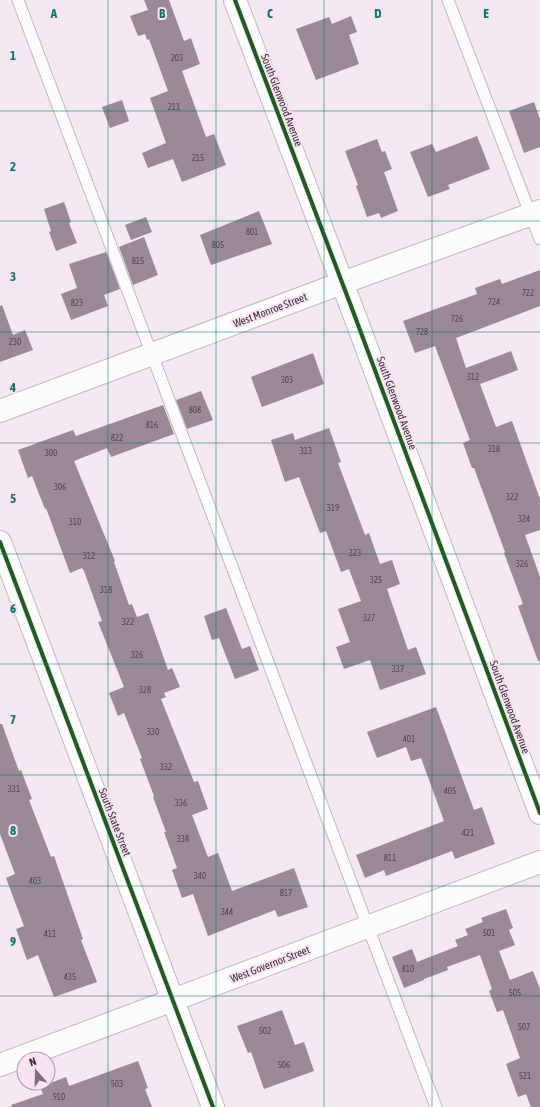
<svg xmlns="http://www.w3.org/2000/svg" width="540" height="1107" font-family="'Asap Condensed',sans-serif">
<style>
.building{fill:#9b8997}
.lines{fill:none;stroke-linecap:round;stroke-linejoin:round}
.service-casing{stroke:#c1b8be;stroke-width:13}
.minor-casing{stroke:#c1b8be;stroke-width:24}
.tertiary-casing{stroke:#c1b8be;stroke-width:24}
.service{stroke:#fdfcfd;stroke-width:11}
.minor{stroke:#fdfcfd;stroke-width:22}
.tertiary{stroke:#fdfcfd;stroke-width:22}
.cycleway-casing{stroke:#f9e3f3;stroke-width:6}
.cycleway{stroke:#1b5e20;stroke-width:4}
.grid{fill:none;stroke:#0f766e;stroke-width:1;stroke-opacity:0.55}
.labels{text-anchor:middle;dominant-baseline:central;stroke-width:4;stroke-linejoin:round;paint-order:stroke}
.number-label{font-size:9px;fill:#52474f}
.street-label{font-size:11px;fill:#393137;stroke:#f9e3f3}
.grid-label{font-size:13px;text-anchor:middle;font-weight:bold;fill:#0f766e;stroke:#f9e3f3;stroke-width:4;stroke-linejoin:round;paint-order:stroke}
</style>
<rect width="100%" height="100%" fill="#f4e8f1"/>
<path class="building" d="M144 0H169L184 41 191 38 200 64 182 71 206 137 214 134 226 165 182 182 173 159 148 168 142 153 166 143 150 98 168 91 149 39 147 40 145 34 138 36 130 16 148 10Z
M351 16 357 32 349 35 359 64 316 80 296 29 329 17 332 24Z
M122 100 129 121 110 128 102 107Z
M534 102 540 119V147L524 153 509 111Z
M477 136 490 169 448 185 450 189 428 197 410 152 432 144 436 152Z
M377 139 382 152 385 151 392 169 384 172 398 211 381 218 379 213 367 217 356 186 358 185 345 151Z
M64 202 71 222 69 223 77 243 56 251 49 232 51 231 44 209Z
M259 211 272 244 211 265 200 235Z
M146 217 152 232 131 240 125 225Z
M144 237 158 275 133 285 119 247Z
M106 252 120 289 104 295 108 306 71 320 61 294 77 288 69 264Z
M540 270V306L456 338 466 368 511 351 518 370 480 384 496 427 512 421 540 499V530L525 535 540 577V661H538L518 606 523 604 504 553 505 552 474 468H472L463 443 470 440 435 346 415 353 403 321 477 294 475 288 500 279 502 284Z
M2 305 13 335 25 330 33 350 0 362V306Z
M313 353 324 384 262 407 251 377Z
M201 391 213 420 187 429 176 400Z
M163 405 174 434 111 457 107 448 74 461 115 561 114 562 129 605 132 604 137 617 148 613 168 670 172 668 180 687 164 693 166 697 161 699 194 782 198 781 208 809 192 815 208 857 218 853 232 891 294 868 308 907 278 917 275 910 208 936 193 894 182 898 172 870 177 868 164 832H166L153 797 154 796 140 759 142 758 124 713 118 716 109 693 124 687 98 622 102 621 84 571 82 568 70 573 46 508 45 509 32 476 28 478 18 450 73 430 76 436Z
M329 428 341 462 338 463 365 535 369 533 380 564 392 560 400 584 387 589 408 650 416 647 426 674 380 690 370 660 344 669 336 647 350 642 338 609 361 601 349 569 341 572 326 531 320 533 299 477 285 482 271 440 293 433 295 440Z
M226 608 242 649 250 646 259 670 235 679 219 638 212 640 204 616Z
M436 707 474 810 482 807 495 844 455 859 452 851 386 876 384 870 365 878 356 855 444 821 421 758 411 761 406 747 377 758 367 732Z
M0 724H2L19 771 21 770 32 799 29 800 51 857 54 856 83 939 81 940 97 982 54 997 38 955 27 960 16 929 24 926 6 878 15 874 0 834Z
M506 909 513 928 509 930 515 945 499 951 510 980 533 971 540 989V1107H531L526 1094 518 1097 506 1064 520 1058 503 1010 497 1012 489 991 492 989 480 955 447 967 448 970 424 979V980L404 988 392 957 412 949 417 962 458 946 455 940 468 935 465 929 483 922 481 918Z
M282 1010 295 1045 304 1042 314 1071 264 1089 251 1052 248 1053 237 1026Z
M138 1061 148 1088 145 1089 152 1107H12L11 1105 43 1094 40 1087 66 1077 69 1086Z"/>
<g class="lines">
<g class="service-casing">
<path id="service" d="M18 0 436 1107
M448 0 540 239"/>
</g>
<g class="minor-casing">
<path id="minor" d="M235 0 354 314 540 813
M0 542 213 1107
M0 1065 540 862"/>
</g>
<g class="tertiary-casing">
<path id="tertiary" d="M0 411 342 283 540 211"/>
</g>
<use href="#service" class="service"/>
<use href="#minor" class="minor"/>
<use href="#tertiary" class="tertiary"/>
<g class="cycleway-casing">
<path id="cycleway" d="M235 0 354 314 540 813
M0 542 213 1107"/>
</g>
<use href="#cycleway" class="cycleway"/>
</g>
<path class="grid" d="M108 0V1107M216 0V1107M324 0V1107M432 0V1107M0 111H540M0 221H540M0 332H540M0 443H540M0 554H540M0 664H540M0 775H540M0 886H540M0 996H540"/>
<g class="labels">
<g class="number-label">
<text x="177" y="58">203</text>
<text x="174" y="107">211</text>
<text x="198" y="158">215</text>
<text x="252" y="232">801</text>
<text x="218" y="245">805</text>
<text x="138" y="261">815</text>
<text x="528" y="293">722</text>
<text x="494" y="302">724</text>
<text x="77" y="303">823</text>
<text x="457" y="319">726</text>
<text x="422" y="332">728</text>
<text x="15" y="342">230</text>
<text x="473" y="377">312</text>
<text x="287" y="380">303</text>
<text x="195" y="410">808</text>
<text x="152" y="425">816</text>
<text x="117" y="438">822</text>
<text x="494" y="449">318</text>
<text x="306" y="451">313</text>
<text x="51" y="453">300</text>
<text x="60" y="487">306</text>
<text x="512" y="497">322</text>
<text x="333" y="508">319</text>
<text x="524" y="519">324</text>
<text x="75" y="522">310</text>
<text x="355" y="553">323</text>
<text x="89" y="556">312</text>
<text x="522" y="564">326</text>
<text x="376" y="580">325</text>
<text x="106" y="590">318</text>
<text x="369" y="618">327</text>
<text x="128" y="622">322</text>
<text x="137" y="655">326</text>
<text x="398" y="669">337</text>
<text x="145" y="690">328</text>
<text x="153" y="732">330</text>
<text x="409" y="739">401</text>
<text x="166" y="767">332</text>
<text x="14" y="789">331</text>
<text x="450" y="791">405</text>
<text x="181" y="803">336</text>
<text x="468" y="833">421</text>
<text x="183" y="839">338</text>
<text x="390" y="858">811</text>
<text x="200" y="876">340</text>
<text x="35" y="881">403</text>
<text x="286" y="893">817</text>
<text x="227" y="912">344</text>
<text x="489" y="933">501</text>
<text x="50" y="934">411</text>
<text x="408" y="969">810</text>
<text x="70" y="977">435</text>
<text x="515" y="993">505</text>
<text x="524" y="1027">507</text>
<text x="265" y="1031">502</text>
<text x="284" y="1065">506</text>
<text x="525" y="1076">521</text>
<text x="117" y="1084">503</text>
<text x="59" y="1097">910</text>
</g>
<g class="street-label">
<text transform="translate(282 100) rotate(69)">South Glenwood Avenue</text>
<text transform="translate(270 310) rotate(-21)">West Monroe Street</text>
<text transform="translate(397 403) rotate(70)">South Glenwood Avenue</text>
<text transform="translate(510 707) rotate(70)">South Glenwood Avenue</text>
<text transform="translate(115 822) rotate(69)">South State Street</text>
<text transform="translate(270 964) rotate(-21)">West Governor Street</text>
</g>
</g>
<g class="grid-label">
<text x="54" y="18">A</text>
<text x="162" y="18">B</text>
<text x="270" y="18">C</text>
<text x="378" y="18">D</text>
<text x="486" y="18">E</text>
<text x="13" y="60">1</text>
<text x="13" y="171">2</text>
<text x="13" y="281">3</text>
<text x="13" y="392">4</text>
<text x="13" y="503">5</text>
<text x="13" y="613">6</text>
<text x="13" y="724">7</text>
<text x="13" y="835">8</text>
<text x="13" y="946">9</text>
</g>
<g transform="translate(36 1071) rotate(340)"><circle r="19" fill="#f9e3f3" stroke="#ac9ca8"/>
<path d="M0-3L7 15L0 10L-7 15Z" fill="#7a7178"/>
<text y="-6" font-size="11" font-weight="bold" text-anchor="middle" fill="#393137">N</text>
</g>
</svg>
